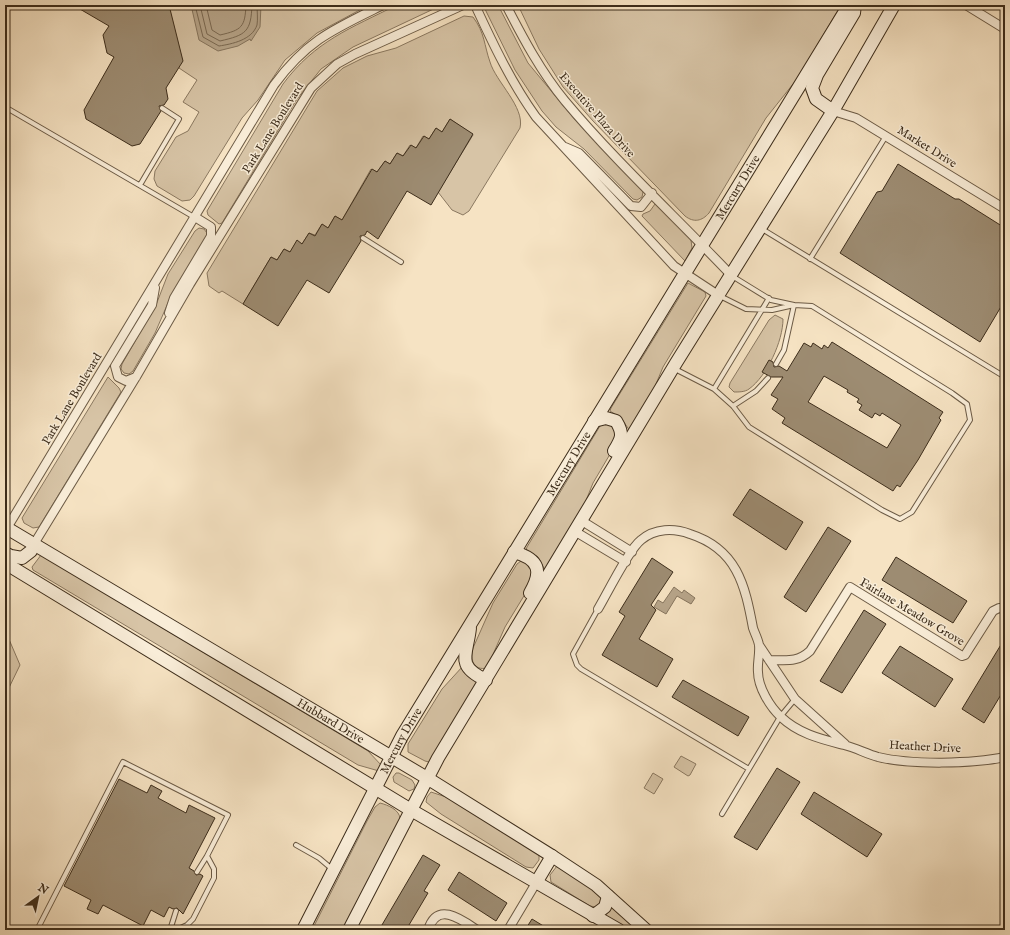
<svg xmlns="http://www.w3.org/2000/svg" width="1010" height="935" font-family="'IM FELL English',serif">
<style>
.green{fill:#d7c4a6;stroke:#8a7860}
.water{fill:#b7a58a;stroke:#86755e}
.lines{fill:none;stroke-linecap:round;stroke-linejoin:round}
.shore{stroke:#7a6952;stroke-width:1}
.building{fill:#9d8c72;stroke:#3d2d1b;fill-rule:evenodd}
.lane-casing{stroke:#6b5a45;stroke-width:6}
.street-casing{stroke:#6b5a45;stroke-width:10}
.secondary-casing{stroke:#3d2d1b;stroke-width:14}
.lane{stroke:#f9edd8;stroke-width:4}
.street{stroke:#f9edd8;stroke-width:8}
.secondary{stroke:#f9edd8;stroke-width:12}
.labels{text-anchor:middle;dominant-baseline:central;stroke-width:3;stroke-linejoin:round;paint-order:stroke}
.street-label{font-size:12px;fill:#3d2d1b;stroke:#f9edd8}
</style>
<rect width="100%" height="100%" fill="#f6e3c3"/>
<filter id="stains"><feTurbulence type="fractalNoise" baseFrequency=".005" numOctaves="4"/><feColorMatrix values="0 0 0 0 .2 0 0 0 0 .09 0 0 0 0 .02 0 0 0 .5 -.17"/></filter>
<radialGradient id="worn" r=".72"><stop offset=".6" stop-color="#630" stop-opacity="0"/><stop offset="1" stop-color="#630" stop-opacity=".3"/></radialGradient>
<path class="green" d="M169 5H369L317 33 285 60 258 100 242 118 194 196 190 200 182 201 157 186 154 179 155 171 176 137 188 131 199 112 183 102 197 80 179 68Z
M397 5H442L353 47 321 69 297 99 222 223 219 224 208 215 207 211 283 84C315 41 351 28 397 5Z
M483 5H498L528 63 576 121 641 188 643 192 642 197 637 200 633 199 584 149 556 127 542 111 515 70Z
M518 5H841L797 79 766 118 709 213C702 221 694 223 685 216L593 121 563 87 539 49Z
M464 16 473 17C485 33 484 45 490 62 496 82 525 107 520 128L469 211 463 215 452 210 438 192 473 135 450 119 442 132 436 128 429 139 423 136 416 148 410 145 403 156 397 153 390 164 385 161 377 172 371 169 342 220 335 216 328 228 322 224 315 235 309 233 302 244 297 241 290 252 284 249 277 260 271 257 243 304 222 291 219 293 209 286 207 273 317 91 343 68 367 56 396 48Z
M655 204 691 240 692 248 685 261 642 216 643 214 650 211Z
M199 228 204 229 207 233 206 238 171 296 155 333 133 371 129 374 124 373 121 369 122 364 156 305 168 274 195 231Z
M688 283 705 292 706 296 663 367 649 401 630 431 621 418 610 411 611 408Z
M775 315 783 319C783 341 767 376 749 389 745 392 739 392 734 392L729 387 730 383 769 320Z
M108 377 119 388 121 392 39 527 33 528 24 523 22 518Z
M605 423 615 425 616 444 593 483 581 513 545 570 538 557 526 550 527 547 600 426Z
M41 555 368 751 382 766 379 771 358 765 33 570 32 567Z
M521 561 531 563 533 581 505 627 487 668C473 671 470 659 473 648L493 603 517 564Z
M5 636 8 637 20 665 5 696Z
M463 666 479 680 432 759 429 762 425 761 408 752V744L442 689Z
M681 756 696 764 690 775 688 776 674 767Z
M396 773H399L412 780 415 785 414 789 409 791 394 782 393 777Z
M653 773 663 779 654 794 644 788Z
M431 792 449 798 539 854V860L533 868 526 867 441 814 426 802 427 797Z
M380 803C388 805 400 810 400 819L343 930H312L367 821 375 807Z
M557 866 561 867 602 895 601 903 596 907 590 906 551 882 550 875Z
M613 904 633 927 632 928H627L607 917 606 915Z"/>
<path class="water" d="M191 5H261L260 27 251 41 250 39 238 46 218 51 199 40Z
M674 587 682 593 684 590 695 598 691 604 677 596 666 614 654 607 658 600 663 603Z"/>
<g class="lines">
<path class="shore" d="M195 5 203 37 219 46C232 44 252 40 257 25 258 19 257 11 257 5
M200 5 207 34 220 41C246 35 251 32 252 5
M206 5 212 30 220 35C242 30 245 27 246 5"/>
</g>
<path class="building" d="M73 5H169L183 61 166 88 168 99 164 105 159 106 161 111 140 144 132 146 86 119 84 110 114 57 107 53 103 35 109 26Z
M450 119 473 134 431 205 407 191 378 239 367 231 365 235 360 236 361 241 329 293 307 280 278 326 243 304 271 257 277 260 284 249 290 252 297 240 302 244 309 233 315 236 322 224 328 228 335 216 342 220 372 169 377 172 385 161 390 164 397 153 403 156 411 145 416 148 424 136 429 139 436 128 442 132Z
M898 164 955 199H959L1005 228V300L980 342 840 253 877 192 882 191Z
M832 342 943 412 939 418 941 420 918 460 900 487 897 485 893 491 782 423 785 418 772 409 778 399 771 395 783 377H771L762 372 769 360 773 362 774 367 779 366 787 371 804 343 811 347 813 343 822 349 824 345 828 348ZM824 376 848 390 847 392 859 399 857 402 862 405 859 410 872 418 875 413 880 416 882 413 901 425 887 448 808 402Z
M750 489 803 522 786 550 733 515Z
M828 527 851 541 806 612 784 597Z
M896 557 967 601 953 623 882 580Z
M652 558 673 572 651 605 656 610 639 639 673 659 657 687 602 655 625 616 619 612Z
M864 610 886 624 842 693 820 681Z
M1005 638V688L984 723 962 709Z
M900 646 953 679 935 707 882 673Z
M683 680 749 717 738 736 672 697Z
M777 768 800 782 757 850 734 837Z
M119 779 147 793 151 785 162 791 158 798 186 813 189 805 215 818 189 868 194 871 196 875 200 874 203 876 183 914 177 908 173 909 169 907 164 917 151 910 143 926 103 905 98 914 87 909 91 900 64 886Z
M814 792 882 834 867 857 801 814Z
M423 855 440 865 424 891 428 893 406 930H379Z
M459 872 507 903 496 921 448 890Z
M532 919 550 930H525Z"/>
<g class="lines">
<g class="lane-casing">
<path id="lane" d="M5 107 194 217
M140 185 179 119 162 108
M762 229 1005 377
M363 238 401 262
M810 259 886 136
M732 276 771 300 794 305 784 350 776 364
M675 369 714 389 733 406 749 427 882 510 900 519 912 512 970 420 967 404 952 393 812 306 794 305 772 310 746 309 720 296
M714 389 769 298
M733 406 756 391 768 378
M598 609 573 654 577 665 581 669 749 769 780 717 795 699
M722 814 749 769
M296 845 319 858 332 869
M197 872 207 856
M37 930 123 762 228 815 207 856 214 869V878L193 919 187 925 176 930
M170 930 176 911"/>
</g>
<g class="street-casing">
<path id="street" d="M475 5C493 44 511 82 536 117L674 266 718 295
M506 5C523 38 541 72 565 101 616 162 676 217 731 275
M966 5 1005 29
M833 111 856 118 1005 209
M565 147 579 153 631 206 641 207 652 193
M169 313 174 298 211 236V227L195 217
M136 377 126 381 118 377 115 366 152 305 155 288
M582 521 632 552
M7 528 274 85C307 40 334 29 383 5
M576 532 626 562
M34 544 136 377 190 284 311 88 337 64 355 54 463 5
M598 609C607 594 629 549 641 540 655 528 674 528 690 534 737 549 745 585 753 628 755 634 758 639 759 645 760 654 757 664 758 672 758 687 770 707 781 717 799 734 821 739 844 745 856 748 867 754 878 757 911 765 973 764 1005 757
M759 645 795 699 845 744
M769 660C786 660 797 663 810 651L850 587 962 656 965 655 993 611 999 608 1005 609
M428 930C437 901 461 919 477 930
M508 930 536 883"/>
</g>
<g class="secondary-casing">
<g id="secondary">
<path d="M833 111 816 99 812 88 817 75 854 13 855 5"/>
<path d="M594 421 606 418 616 421C624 434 622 438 614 451"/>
<path id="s1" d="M5 527 427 778 552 856 596 885 646 930"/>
<path d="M514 552C539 559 543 571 530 593"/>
<path d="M5 553 11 556 22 558 31 551 34 544"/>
<path d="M5 563 411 810 619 930"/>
<path d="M470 628C467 655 455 666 486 680"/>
<path d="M536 883 552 856"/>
<path d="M593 916 605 907 608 896"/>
<path id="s2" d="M303 930 402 736 849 5"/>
<path d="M349 930 438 758 676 363 833 111 894 5"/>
</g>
</g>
<use href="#lane" class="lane"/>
<use href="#street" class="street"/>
<use href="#secondary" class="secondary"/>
</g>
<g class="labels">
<g class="street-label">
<text transform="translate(597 115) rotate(49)">Executive Plaza Drive</text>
<text transform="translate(273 128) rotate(-58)">Park Lane Boulevard</text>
<text transform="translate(927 147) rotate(32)">Market Drive</text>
<text stroke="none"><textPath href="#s2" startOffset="861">Mercury Drive</textPath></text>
<text transform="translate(72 399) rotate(-59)">Park Lane Boulevard</text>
<text stroke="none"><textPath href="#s2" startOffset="537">Mercury Drive</textPath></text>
<text transform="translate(912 612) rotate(31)">Fairlane Meadow Grove</text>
<text stroke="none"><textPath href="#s1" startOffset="379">Hubbard Drive</textPath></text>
<text stroke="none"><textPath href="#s2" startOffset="213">Mercury Drive</textPath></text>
<text transform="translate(925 747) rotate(3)">Heather Drive</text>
</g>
</g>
<rect width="1010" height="935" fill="none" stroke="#f6e3c3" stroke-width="20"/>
<rect x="6" y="6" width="998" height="923" fill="none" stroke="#3d2d1b" stroke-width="2"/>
<rect x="10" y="10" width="990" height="915" fill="none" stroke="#3d2d1b"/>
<g transform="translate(38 897) rotate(33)" stroke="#f9edd8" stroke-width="3" paint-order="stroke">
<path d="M0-3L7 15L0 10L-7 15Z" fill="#3d2d1b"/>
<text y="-6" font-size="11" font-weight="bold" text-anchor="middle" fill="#3d2d1b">N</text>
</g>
<rect width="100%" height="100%" filter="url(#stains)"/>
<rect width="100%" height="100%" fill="url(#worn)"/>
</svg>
